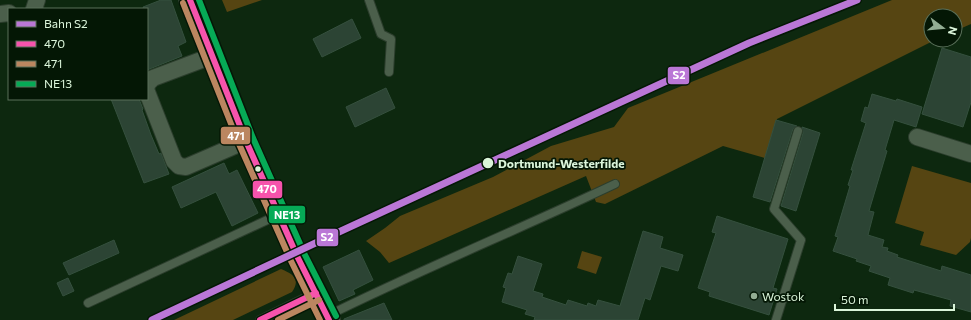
<svg xmlns="http://www.w3.org/2000/svg" width="971" height="320" font-family="Commissioner,sans-serif">
<style>
.green{fill:#564512}
.building{fill:#2c4434;stroke:#35503e}
.lines{fill:none;stroke-linecap:round;stroke-linejoin:round}
.lane-casing{stroke:#2c3e2d;stroke-width:10}
.street-casing{stroke:#2c3e2d;stroke-width:18}
.secondary-casing{stroke:#2c3e2d;stroke-width:24}
.lane{stroke:#4b5f4b;stroke-width:8}
.street{stroke:#4b5f4b;stroke-width:16}
.secondary{stroke:#4f5f50;stroke-width:22}
.bus-1-casing{stroke:#041705;stroke-width:9}
.bus-2-casing{stroke:#041705;stroke-width:9}
.bus-3-casing{stroke:#041705;stroke-width:9}
.bus-1{stroke:#f653ac;stroke-width:6}
.bus-2{stroke:#bb8660;stroke-width:6}
.bus-3{stroke:#06aa56;stroke-width:6}
.rail-1-casing{stroke:#041705;stroke-width:10}
.rail-1{stroke:#ba77d6;stroke-width:7}
.stop-dot{fill:#dbf5da;stroke:#041705;stroke-width:1.5}
.poi-dot{fill:#93ad93;stroke:#041705;stroke-width:1.5}
.labels{text-anchor:middle;dominant-baseline:central;stroke-width:3.5;stroke-linejoin:round;paint-order:stroke}
.stop-label{font-size:12px;font-weight:bold;fill:#dbf5da;stroke:#041705;text-anchor:start}
.poi-label{font-size:12px;fill:#dbf5da;stroke:#041705;text-anchor:start}
.line-badge{stroke:#041705;stroke-width:1.5}
.badge-label{font-size:11px;text-anchor:middle;font-weight:bold;fill:#fff}
</style>
<rect width="100%" height="100%" fill="#0d280f"/>
<path class="green" d="M222 0H262L227 12Z
M892 0H971V24L955 31V16H931V40H935L777 119 765 158 723 146 605 204 596 202 586 176 389 263 380 252 366 241 385 228 400 216 493 177 551 146 614 127 628 108Z
M912 166 971 183V238L970 242 956 255 920 245 924 232 895 223Z
M582 251 602 257 596 274 577 268Z
M281 269C293 274 301 279 292 292L233 320H174Z"/>
<path class="building" d="M161 0H171L186 42 178 46 182 56 147 70V9H144L143 7Z
M352 19 361 38 322 57 313 39Z
M942 48 971 57V102L963 127 922 114Z
M386 88 395 108 355 127 346 107Z
M872 94 896 101 897 99 922 107 916 127 894 120 885 150 887 151 869 211 874 212 868 235 884 240 882 247 888 248 887 251 898 255 897 257 941 271 942 266 971 275V312L950 306 951 300 914 290 913 293 888 285 890 278 869 271 871 266 856 261 857 259 833 251 838 237 835 236 850 186 848 185 853 170H851L866 123 861 121 865 107 868 108Z
M111 99H139L143 109 142 110 151 135 159 154 161 153 169 174 144 183Z
M776 120 797 126 793 129 770 202 753 197Z
M802 127 820 133 796 211 781 206 803 133Z
M224 163 229 174 237 170 258 213 232 226 216 192 181 208 172 187Z
M717 216 788 239 773 288 777 289 769 315 709 296 710 292 698 288 716 233 712 232Z
M643 231 663 237 660 248 683 255 678 271 661 266 650 300 645 298 638 320H534L535 317 525 314 527 310 502 302 506 288 503 287 508 273 512 274 518 256 542 264 533 291 543 294 542 297 566 305 568 300 587 306 588 303 596 306 598 300 620 306Z
M114 240 119 253 69 275 63 263Z
M359 250 373 280 353 290 355 294 339 301 323 267Z
M68 278 74 291 63 296 57 283Z
M384 303 392 320H344V319Z"/>
<g class="lines">
<g class="lane-casing">
<path id="lane" d="M369 0 381 34 391 39 389 72
M88 303 278 215
M327 316C422 269 520 229 615 184
M260 320 315 293
M776 320 801 240 774 209 798 131"/>
</g>
<g class="street-casing">
<path id="street" d="M34 9 37 0
M0 14 9 13
M147 86 148 83 153 78 212 56
M147 92 174 161 179 166 186 167 246 141
M917 137 971 154"/>
</g>
<g class="secondary-casing">
<path id="secondary" d="M190 0 246 141 298 258 329 320"/>
</g>
<use href="#lane" class="lane"/>
<use href="#street" class="street"/>
<use href="#secondary" class="secondary"/>
<g class="bus-1-casing">
<path id="bus-1" d="M190 0 246 141 298 258 329 320
M260 320 316 293"/>
</g>
<g class="bus-2-casing">
<path id="bus-2" d="M183 3 239 144 291 261 320 320
M278 320 319 300"/>
</g>
<g class="bus-3-casing">
<path id="bus-3" d="M199 0 253 138 305 255 336 316"/>
</g>
<use href="#bus-1" class="bus-1"/>
<use href="#bus-2" class="bus-2"/>
<use href="#bus-3" class="bus-3"/>
<g class="rail-1-casing">
<path id="rail-1" d="M152 320 341 231 749 43 857 0"/>
</g>
<use href="#rail-1" class="rail-1"/>
</g>
<g class="stop-dot">
<circle cx="488" cy="163" r="6"/>
<circle cx="258" cy="169" r="3.5"/>
</g>
<circle class="poi-dot" cx="754" cy="296" r="4"/>
<g class="labels">
<g class="stop-label">
<text x="498" y="163">Dortmund-Westerfilde</text>
</g>
<g class="poi-label">
<text x="762" y="296">Wostok</text>
</g>
</g>
<g class="line-badge">
<rect x="667" y="66" width="23" height="19" rx="4" fill="#ba77d6"/>
<rect x="220" y="126" width="31" height="19" rx="4" fill="#bb8660"/>
<rect x="252" y="180" width="31" height="19" rx="4" fill="#f653ac"/>
<rect x="268" y="205" width="38" height="19" rx="4" fill="#06aa56"/>
<rect x="316" y="228" width="23" height="19" rx="4" fill="#ba77d6"/>
</g>
<g class="badge-label">
<text x="679" y="79">S2</text>
<text x="236" y="140">471</text>
<text x="267" y="193">470</text>
<text x="287" y="219">NE13</text>
<text x="327" y="241">S2</text>
</g>
<rect x="8" y="8" width="140" height="92" fill="#041705" stroke="#5a705a"/>
<rect x="16" y="21" width="20" height="6" fill="#ba77d6" stroke="#5a705a"/>
<text x="44" y="28" font-size="12" fill="#dbf5da">Bahn S2</text>
<rect x="16" y="41" width="20" height="6" fill="#f653ac" stroke="#5a705a"/>
<text x="44" y="48" font-size="12" fill="#dbf5da">470</text>
<rect x="16" y="61" width="20" height="6" fill="#bb8660" stroke="#5a705a"/>
<text x="44" y="68" font-size="12" fill="#dbf5da">471</text>
<rect x="16" y="81" width="20" height="6" fill="#06aa56" stroke="#5a705a"/>
<text x="44" y="88" font-size="12" fill="#dbf5da">NE13</text>
<g transform="translate(943 28) rotate(106)"><circle r="19" fill="#041705" stroke="#5a705a"/>
<path d="M0-3L7 15L0 10L-7 15Z" fill="#93ad93"/>
<text y="-6" font-size="11" font-weight="bold" text-anchor="middle" fill="#dbf5da">N</text>
</g>
<path d="M835 304v6h119v-6" fill="none" stroke="#dbf5da" stroke-width="2"/>
<text x="841" y="304" font-size="12" fill="#dbf5da" stroke="#041705" stroke-width="3" paint-order="stroke">50 m</text>
</svg>
